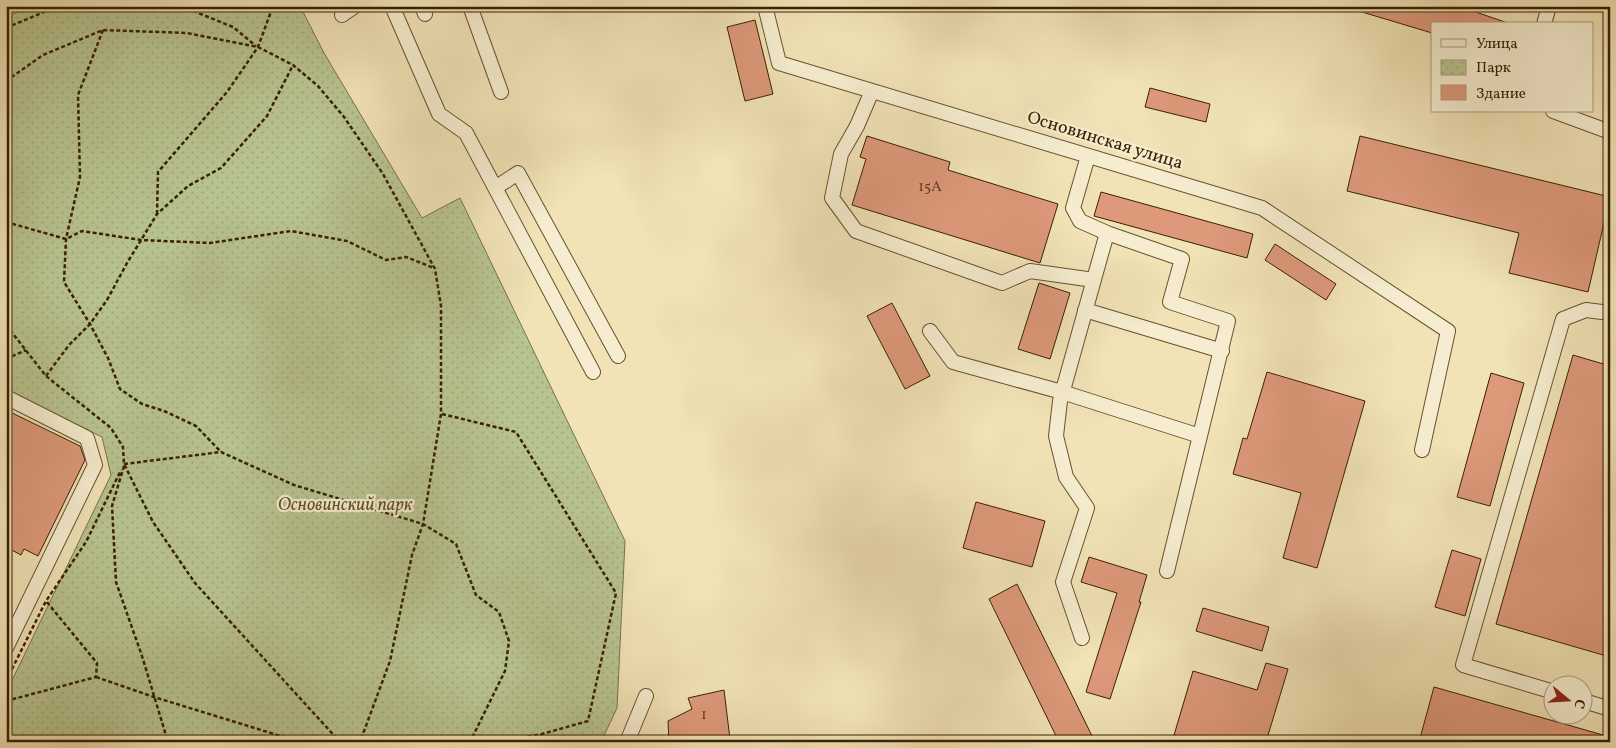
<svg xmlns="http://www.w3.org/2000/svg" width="1616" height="748" font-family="Vollkorn,serif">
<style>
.park{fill:url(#park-dots);stroke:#787248}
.building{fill:#dd997a;stroke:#382100}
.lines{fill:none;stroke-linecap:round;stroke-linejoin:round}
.minor-casing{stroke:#66522e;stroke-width:16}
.path{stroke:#382100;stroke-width:2.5;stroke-dasharray:4 2.5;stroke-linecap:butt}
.minor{stroke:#f6edd0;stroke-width:14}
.labels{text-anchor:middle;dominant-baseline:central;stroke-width:4.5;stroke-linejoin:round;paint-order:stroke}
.number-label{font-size:15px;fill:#613f1e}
.street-label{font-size:18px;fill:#382100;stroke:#f6edd0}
.park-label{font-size:18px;font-style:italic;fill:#5e522b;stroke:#f6edd0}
</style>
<defs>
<pattern id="park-dots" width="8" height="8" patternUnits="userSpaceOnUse" patternTransform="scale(1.25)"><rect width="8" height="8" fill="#b8c490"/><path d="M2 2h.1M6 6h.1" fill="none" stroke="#9fa87a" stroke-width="1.8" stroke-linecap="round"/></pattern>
</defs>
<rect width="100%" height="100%" fill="#f1e3b6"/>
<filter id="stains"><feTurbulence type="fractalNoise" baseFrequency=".004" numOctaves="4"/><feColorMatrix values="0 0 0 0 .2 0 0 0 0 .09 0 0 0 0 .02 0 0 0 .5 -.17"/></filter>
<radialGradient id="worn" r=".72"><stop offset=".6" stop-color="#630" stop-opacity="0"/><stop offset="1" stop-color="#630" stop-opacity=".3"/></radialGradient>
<path class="park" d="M33 6H300L324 53 422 218 460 198 625 541 617 708 601 742H6V693L111 475 102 437 6 390V17Z"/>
<path class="building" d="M1352 6H1458L1505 22V24H1432V33L1352 9Z
M755 20 773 94 745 101 727 27Z
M1150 88 1210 104 1206 122 1145 107Z
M867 136 950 162 948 170 1058 204 1040 263 852 205 866 159 860 157Z
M1360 136 1610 197 1588 292 1509 273 1519 233 1347 191Z
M1101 192 1253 234 1247 258 1094 216Z
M1275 244 1336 284 1326 300 1265 260Z
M1039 283 1070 293 1050 359 1018 349Z
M892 303 930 376 905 389 867 316Z
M1573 355 1610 366V657L1496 624Z
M1267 372 1365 401 1317 568 1283 558 1301 493 1233 474 1243 438 1247 439Z
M1491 373 1524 383 1490 506 1457 497Z
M6 410 80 446 85 460 38 556 24 549 21 555 6 547Z
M976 502 1045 521 1032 567 963 548Z
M1452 550 1481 559 1465 616 1435 607Z
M1089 557 1147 575 1139 602H1141L1110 699 1086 692 1117 593 1081 582Z
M1017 584 1066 683 1095 742H1059L989 599Z
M1203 608 1269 627 1262 651 1196 631Z
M1266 663 1288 669 1266 742H1172L1193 671 1257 690Z
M1434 687 1610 737V742H1419Z
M724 690 730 739 723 742H669L668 721 692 709 688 698Z"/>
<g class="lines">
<g class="minor-casing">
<path id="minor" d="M392 6 439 114 466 133 593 372
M422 6 425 14
M470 6 501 92
M765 6 779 63 1262 208 1448 331 1422 450
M342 15 355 6
M1544 24 1549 6
M872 91 857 126 841 154 832 198 856 231 1002 283 1030 271 1094 280
M1553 111 1610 132
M495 188 518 173 618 356
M1107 233 1182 259 1170 302 1228 321 1167 571
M1085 310 1222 351
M930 331 953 362 1062 392 1200 436
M6 397 87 438 95 465 6 648
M1082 638 1063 582 1087 508 1066 477 1056 436 1060 401 1107 233 1080 221 1073 208 1088 156
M1554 692 1463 665 1563 319 1586 310 1610 313
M1584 701 1610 709
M627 742 646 696"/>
</g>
<path class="path" d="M181 6 233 27 256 46
M6 28 58 6
M103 30 78 95 80 177 66 239 64 282 90 324 108 358 120 389 142 404 164 411 196 426 221 452
M6 81 43 55 103 30 187 33 258 47 293 65 318 86 344 117 383 174 435 269 441 306V414L423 524 412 555 390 661 360 742
M157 214 158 172 227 92 258 47 273 6
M6 222 66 239 82 231 141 240 210 243 291 231 347 241 386 260 406 257 434 268
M6 325 46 376 111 428 123 447 124 464 153 522 195 583 340 742
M6 359 26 350
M46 376 69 345 90 324 107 300 127 263 157 214 188 186 221 168 267 116 293 65
M442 414 516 432 616 593 588 721 542 734 497 742
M124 464 221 452 294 485 423 524 456 544 476 595 499 612 509 641 505 671 470 742
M124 466 112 506 116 582 142 656 168 742
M96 677 154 697 300 742
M6 681 46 601 86 542 121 470
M6 701 96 677 97 663 46 601
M348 742H361
M538 742 542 734"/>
<use href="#minor" class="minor"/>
</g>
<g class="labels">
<g class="number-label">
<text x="930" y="187">15А</text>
<text x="704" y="715">1</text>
</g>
<g class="street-label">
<text transform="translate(1105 141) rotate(17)">Основинская улица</text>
</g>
<g class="park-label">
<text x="345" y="505">Основинский парк</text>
</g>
</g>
<rect width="1616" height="748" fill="none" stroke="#f1e3b6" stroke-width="25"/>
<rect x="8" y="8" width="1601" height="733" fill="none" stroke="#382100" stroke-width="2.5"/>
<rect x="12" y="12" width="1591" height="723" fill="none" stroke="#382100"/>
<rect x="1431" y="22" width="162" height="90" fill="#f6edd0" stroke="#aa9b7d"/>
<rect x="1441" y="39" width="25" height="8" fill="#f6edd0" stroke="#aa9b7d"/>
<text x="1476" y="48" font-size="15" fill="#382100">Улица</text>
<rect x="1441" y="60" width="25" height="15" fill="url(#park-dots)" stroke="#aa9b7d"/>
<text x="1476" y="72" font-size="15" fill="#382100">Парк</text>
<rect x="1441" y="85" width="25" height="15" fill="#dd997a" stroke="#aa9b7d"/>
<text x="1476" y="98" font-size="15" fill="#382100">Здание</text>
<g transform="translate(1568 700) rotate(108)"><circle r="24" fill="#f6edd0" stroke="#aa9b7d"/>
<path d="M0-4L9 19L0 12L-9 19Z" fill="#8f2418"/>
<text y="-8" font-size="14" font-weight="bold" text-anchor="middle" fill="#382100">С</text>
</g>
<rect width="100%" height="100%" filter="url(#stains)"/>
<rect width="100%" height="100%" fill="url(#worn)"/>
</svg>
